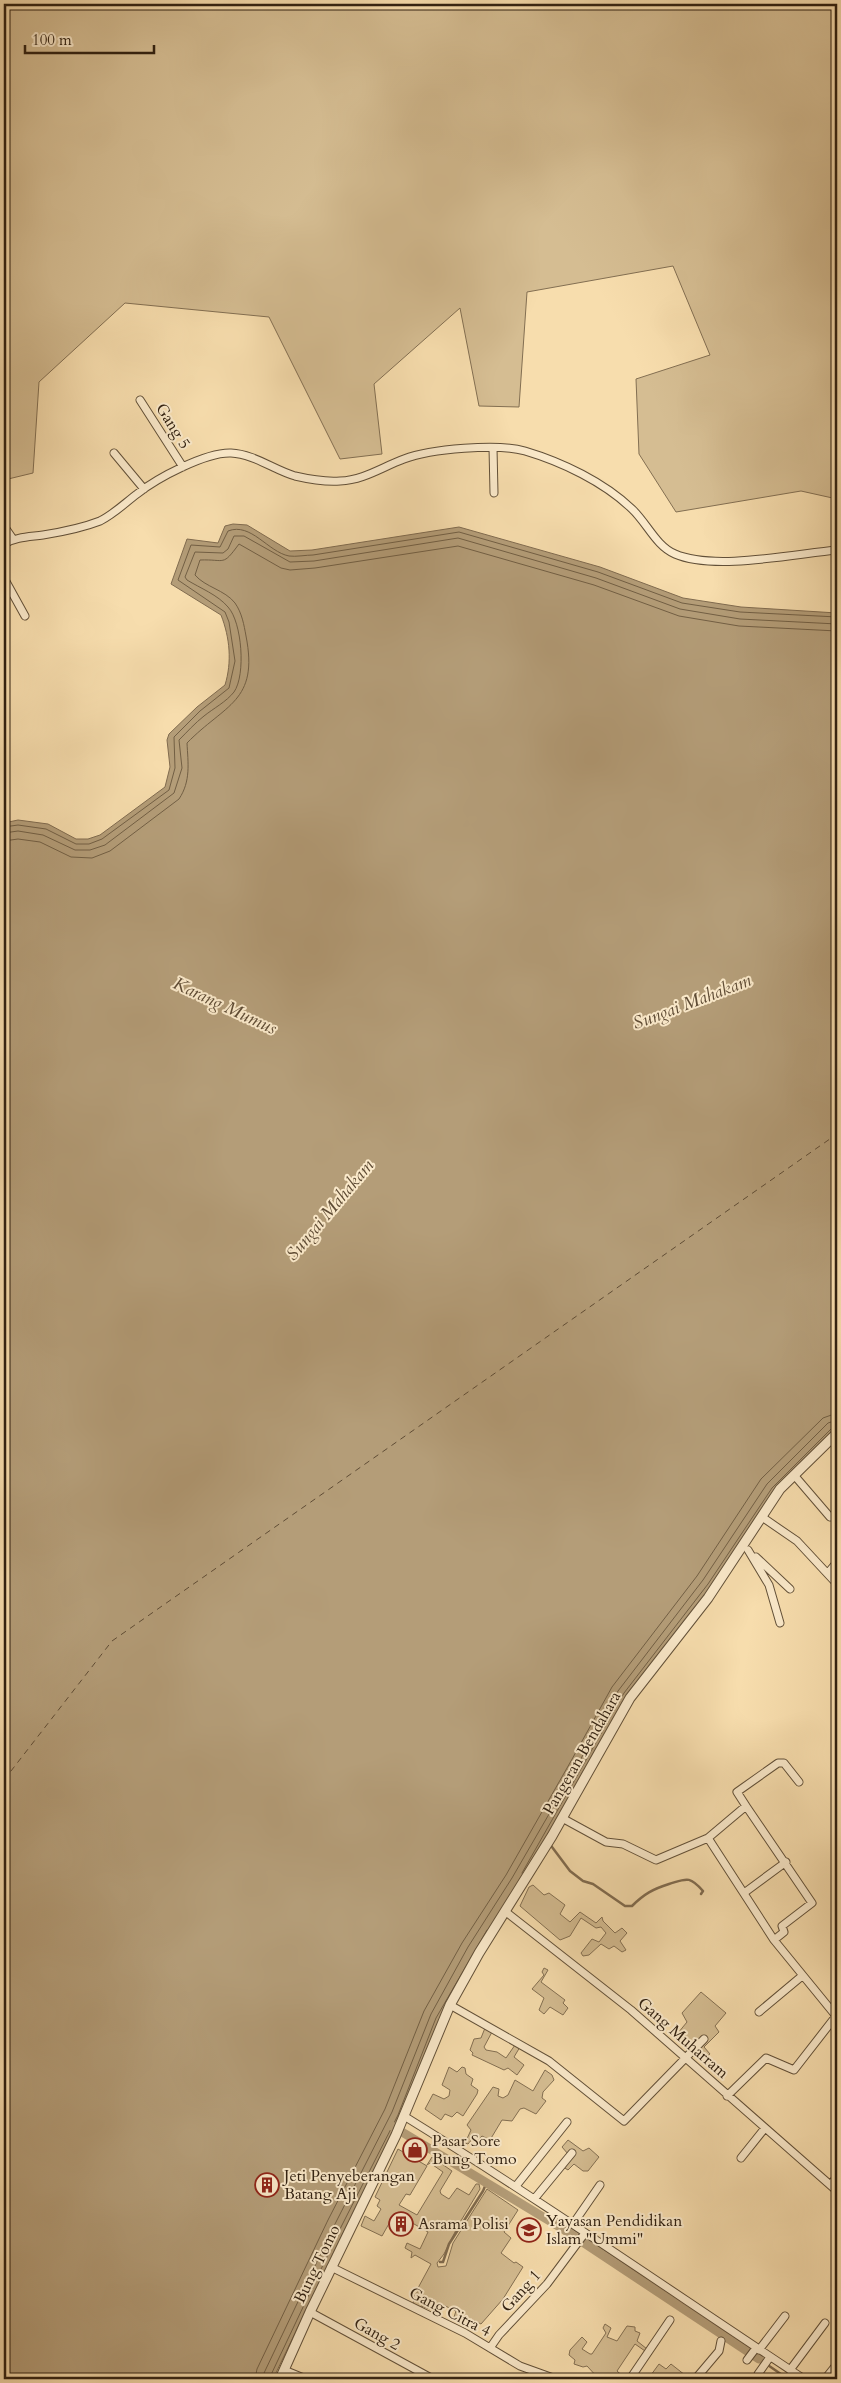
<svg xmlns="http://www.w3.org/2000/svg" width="841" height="2383" font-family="Cardo,serif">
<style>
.green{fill:#d5bd92;stroke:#836f52}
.water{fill:#b49d78;stroke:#806b4f}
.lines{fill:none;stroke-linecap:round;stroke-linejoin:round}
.shore{stroke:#725f44;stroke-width:1}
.stream{stroke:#806b4f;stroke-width:2.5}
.canal{stroke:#b49d78;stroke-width:9}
.ferry{stroke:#5f4c35;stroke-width:1;stroke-dasharray:6 5;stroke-linecap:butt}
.minor-casing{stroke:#625038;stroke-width:9}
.tertiary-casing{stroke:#625038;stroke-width:11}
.minor{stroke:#fae9ca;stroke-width:7}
.tertiary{stroke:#fae9ca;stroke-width:9}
.labels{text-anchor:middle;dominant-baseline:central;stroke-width:4;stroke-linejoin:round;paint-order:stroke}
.street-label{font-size:16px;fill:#312111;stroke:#fae9ca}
.poi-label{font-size:16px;fill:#312111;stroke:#fae9ca;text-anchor:start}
.water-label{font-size:18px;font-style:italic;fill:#5f4c35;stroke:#fae9ca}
</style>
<rect width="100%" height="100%" fill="#f7ddad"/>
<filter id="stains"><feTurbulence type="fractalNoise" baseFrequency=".004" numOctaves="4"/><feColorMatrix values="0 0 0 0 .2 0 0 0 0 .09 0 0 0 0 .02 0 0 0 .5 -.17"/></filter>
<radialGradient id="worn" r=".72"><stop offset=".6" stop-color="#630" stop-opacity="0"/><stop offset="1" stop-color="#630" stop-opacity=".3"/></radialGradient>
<path class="green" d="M4 4H837V499L801 491 676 512 639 454 636 379 710 355 673 266 527 292 519 407 479 406 460 308 374 384 382 454 340 459 269 317 125 303 39 382 33 473 4 480V354L7 345 4 341Z
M533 1885 544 1895 549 1893 565 1905 560 1914 570 1922 580 1912 596 1923 602 1917 603 1921 615 1933 622 1928 627 1933 620 1941 626 1950 622 1952 614 1946 609 1949 601 1944 589 1955 583 1956 581 1953 592 1939 599 1942 606 1933 601 1927 596 1928 581 1918 570 1936 560 1940 520 1906 529 1887Z
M544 1968 548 1970 541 1982 565 2000 563 2003 568 2008 563 2015 550 2007 544 2014 539 2010 544 1998 532 1989 544 1975 542 1972Z
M701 1992 726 2013 715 2026 719 2032 704 2047 710 2054 706 2057 678 2033 687 2022 682 2013Z
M485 2028 492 2032 484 2047 486 2050 497 2052 506 2058 515 2045 520 2047 514 2057 524 2065 517 2075 508 2068 504 2070 472 2055 473 2053 470 2050 474 2039 481 2038Z
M449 2067 457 2072 462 2067 465 2068 466 2074 473 2079 471 2085 478 2090 477 2094 463 2116 457 2112 452 2117 445 2114 441 2120 425 2109 433 2094 444 2099 449 2096 450 2090 442 2085Z
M545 2070 552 2075 554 2080 543 2092 542 2098 546 2101 536 2114 524 2108 520 2109 512 2121 502 2120 490 2140 482 2136 478 2140 473 2138 468 2144 465 2143 471 2130 467 2125 493 2087 499 2089 498 2096 503 2098 508 2095 515 2080 533 2091Z
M568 2140 583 2151 589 2148 599 2157 588 2171H583L574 2164 568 2170 560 2165 568 2154 562 2147Z
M398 2149 427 2166 410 2195 406 2194 399 2205 417 2215 443 2172 430 2163 427 2165 432 2157 452 2171 440 2191 441 2194 449 2199 457 2188 469 2195 476 2184H479L480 2189 459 2224 444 2254 437 2263 438 2267 446 2266 453 2243 487 2189 518 2210 504 2232 511 2238 501 2253 514 2263 516 2262 523 2267 503 2299 481 2324 462 2315 459 2321 454 2317 456 2311 441 2304 438 2312 421 2306 420 2309 413 2305 414 2296 420 2289 418 2288 431 2264 415 2255 411 2258 412 2252 405 2248 407 2243 420 2249 428 2232 395 2213 382 2236 361 2226 365 2216 374 2221 381 2209 377 2206 380 2200 375 2197Z
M605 2324 611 2328 607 2337 617 2341 627 2326 635 2327V2331L640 2333 637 2341 647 2349 645 2351 635 2344 617 2371 626 2379H599L587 2366 583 2367 574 2364 575 2360 569 2355 570 2350 582 2337 587 2342 582 2349 590 2354H592L606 2333 603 2328Z
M659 2364 666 2369 671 2364 690 2379H648Z"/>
<path class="water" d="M233 524 247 525 290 551 312 550 459 527 600 567 683 598 741 607 837 613V1430L776 1491 712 1587 628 1696 588 1770 478 1953 383 2158 345 2229 273 2379H4V823L18 820 48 824 76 839H88L100 835 165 787 170 767 167 740 169 734 197 707 225 685C232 662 230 638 221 615L171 584 187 539 218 543 225 526Z"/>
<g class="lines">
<path class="shore" d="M4 827 18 825 46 829 76 844H89L102 839 169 790 175 768 174 737 200 711 229 688 235 661 229 622 225 612 178 580 191 545 220 547 228 531C251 522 268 552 289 556 296 557 306 555 313 555L459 532 598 572 682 603 740 612 837 617
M4 833 18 831 43 835 75 850H90L105 845 174 793 182 768 179 740C187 732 195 723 204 716 214 708 226 702 234 692 246 675 242 622 228 607 218 595 200 588 187 580L185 577 195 552 223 553 228 549 234 536H244L290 562 314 561 458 538 596 578 680 609 740 619 837 624
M4 841 18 839 40 842 71 857 92 858 110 851 179 799C191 781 188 763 187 743 225 704 259 702 246 636 244 625 242 613 235 603 225 590 205 587 195 575L200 560C226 559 222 567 239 544L281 568 290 570 315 568 458 546 594 585 679 616 739 626 837 631
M522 1873 624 1693 708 1584 772 1488 832 1428 837 1427
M255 2379 257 2369 328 2220 385 2109 424 2011 462 1943 506 1875 571 1761 612 1687 697 1576 761 1479 823 1418 837 1413
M262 2379 264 2373 335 2224 392 2112 431 2014 468 1947 512 1878 578 1764 618 1691 703 1580 767 1484 828 1423 837 1420
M269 2379 341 2227 398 2115 436 2018 487 1930"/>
<path class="stream" d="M549 1843 570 1871 583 1881 593 1884 625 1906H632C644 1894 653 1889 669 1884 686 1879 689 1875 703 1891L701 1894
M440 2262H443L449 2244 483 2191 486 2184
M759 2359 788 2379"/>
<path class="canal" d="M392 2126 563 2229 759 2359"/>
<path class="ferry" d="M4 1780 112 1641 837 1134"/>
<g class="minor-casing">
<path id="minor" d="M140 400 183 467
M493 448 494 493
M114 453 144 489
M4 526 13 539
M4 544C16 537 29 537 43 535 62 532 82 528 100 521 114 514 125 503 137 494 157 478 206 452 231 453 254 454 274 470 295 476 308 479 327 482 340 481 364 480 382 467 404 459 430 449 498 443 525 451 562 462 604 482 632 509 647 523 656 546 675 554 714 571 794 554 837 550
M4 578 25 616
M794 1475 830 1517
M762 1517 797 1541 837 1584
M748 1550 769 1585 780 1623
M756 1557 790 1589
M828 1573 837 1562
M746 1806 737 1792 778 1763H784L799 1782
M562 1818 606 1842 623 1844 656 1860 708 1838 746 1806 812 1903 782 1926 784 1932 774 1940
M708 1838 774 1940 836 2016 794 2070 766 2058 727 2096
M744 1893 786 1862
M506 1912 631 2010 837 2191
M450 2005 549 2061 624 2121 704 2039
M759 2012 802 1976
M404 2116C540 2200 671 2291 804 2379
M741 2158 765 2128
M830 2185 837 2177
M516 2186 567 2122
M535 2198 572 2153
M573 2224 600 2185
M331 2267 465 2333 520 2366 556 2379
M310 2312 433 2379
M490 2348 499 2335 547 2284 585 2233
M759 2350 785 2316
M747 2360 756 2348
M284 2370 306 2379
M790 2370 825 2323
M758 2374 770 2357
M630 2379 670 2320
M698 2379 697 2377 719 2351 721 2341
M825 2379 837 2364"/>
</g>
<g class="tertiary-casing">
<path id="tertiary" d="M280 2379 310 2312 396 2135 450 2005 479 1953 552 1836 630 1698 708 1598 780 1489 837 1433"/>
</g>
<use href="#minor" class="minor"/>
<use href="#tertiary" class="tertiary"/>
</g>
<defs>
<g id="shop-ring" transform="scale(1.25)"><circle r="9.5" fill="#fae9ca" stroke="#8f2418" stroke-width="1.5"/><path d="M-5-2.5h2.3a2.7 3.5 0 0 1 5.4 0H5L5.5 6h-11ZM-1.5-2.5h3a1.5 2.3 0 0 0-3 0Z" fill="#8f2418"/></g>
<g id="building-ring" transform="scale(1.25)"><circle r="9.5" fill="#fae9ca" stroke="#8f2418" stroke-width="1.5"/><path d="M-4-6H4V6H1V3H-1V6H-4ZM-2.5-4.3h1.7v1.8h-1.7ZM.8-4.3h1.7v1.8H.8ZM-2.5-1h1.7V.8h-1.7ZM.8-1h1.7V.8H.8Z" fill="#8f2418"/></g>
<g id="school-ring" transform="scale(1.25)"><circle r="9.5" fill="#fae9ca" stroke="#8f2418" stroke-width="1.5"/><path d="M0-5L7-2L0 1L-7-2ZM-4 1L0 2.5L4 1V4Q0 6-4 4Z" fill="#8f2418"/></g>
</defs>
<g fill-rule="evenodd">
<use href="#shop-ring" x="415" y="2150"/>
<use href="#building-ring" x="267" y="2185"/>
<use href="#building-ring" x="401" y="2224"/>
<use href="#school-ring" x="529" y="2230"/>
</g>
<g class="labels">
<g class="street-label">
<text transform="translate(173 426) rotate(58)">Gang 5</text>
<text transform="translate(582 1753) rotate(-60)">Pangeran Bendahara</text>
<text transform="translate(683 2038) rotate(41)">Gang Muharram</text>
<text transform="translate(317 2264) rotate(-64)">Bung Tomo</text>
<text transform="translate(521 2291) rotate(-48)">Gang 1</text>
<text transform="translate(450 2312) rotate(27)">Gang Citra 4</text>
<text transform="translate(377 2334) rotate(29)">Gang 2</text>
</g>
<g class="poi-label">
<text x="432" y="2141">Pasar Sore<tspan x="432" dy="18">Bung Tomo</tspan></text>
<text x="284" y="2176">Jeti Penyeberangan<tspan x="284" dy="18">Batang Aji</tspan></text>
<text x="546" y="2221">Yayasan Pendidikan<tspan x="546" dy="18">Islam "Ummi"</tspan></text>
<text x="418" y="2224">Asrama Polisi</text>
</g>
<g class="water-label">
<text transform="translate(692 1002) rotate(-21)">Sungai Mahakam</text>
<text transform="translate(225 1006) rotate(25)">Karang Mumus</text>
<text transform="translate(330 1210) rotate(-50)">Sungai Mahakam</text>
</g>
</g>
<rect width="841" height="2383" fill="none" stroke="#f7ddad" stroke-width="20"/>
<rect x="5" y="5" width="831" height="2373" fill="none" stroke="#312111" stroke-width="2.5"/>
<rect x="10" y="10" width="821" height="2363" fill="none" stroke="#312111"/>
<path d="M25 45v8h129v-8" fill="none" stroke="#312111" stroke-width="2.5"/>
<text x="32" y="45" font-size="15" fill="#312111" stroke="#fae9ca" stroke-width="4" paint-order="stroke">100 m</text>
<rect width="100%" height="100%" filter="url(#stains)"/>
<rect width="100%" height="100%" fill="url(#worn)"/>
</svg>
